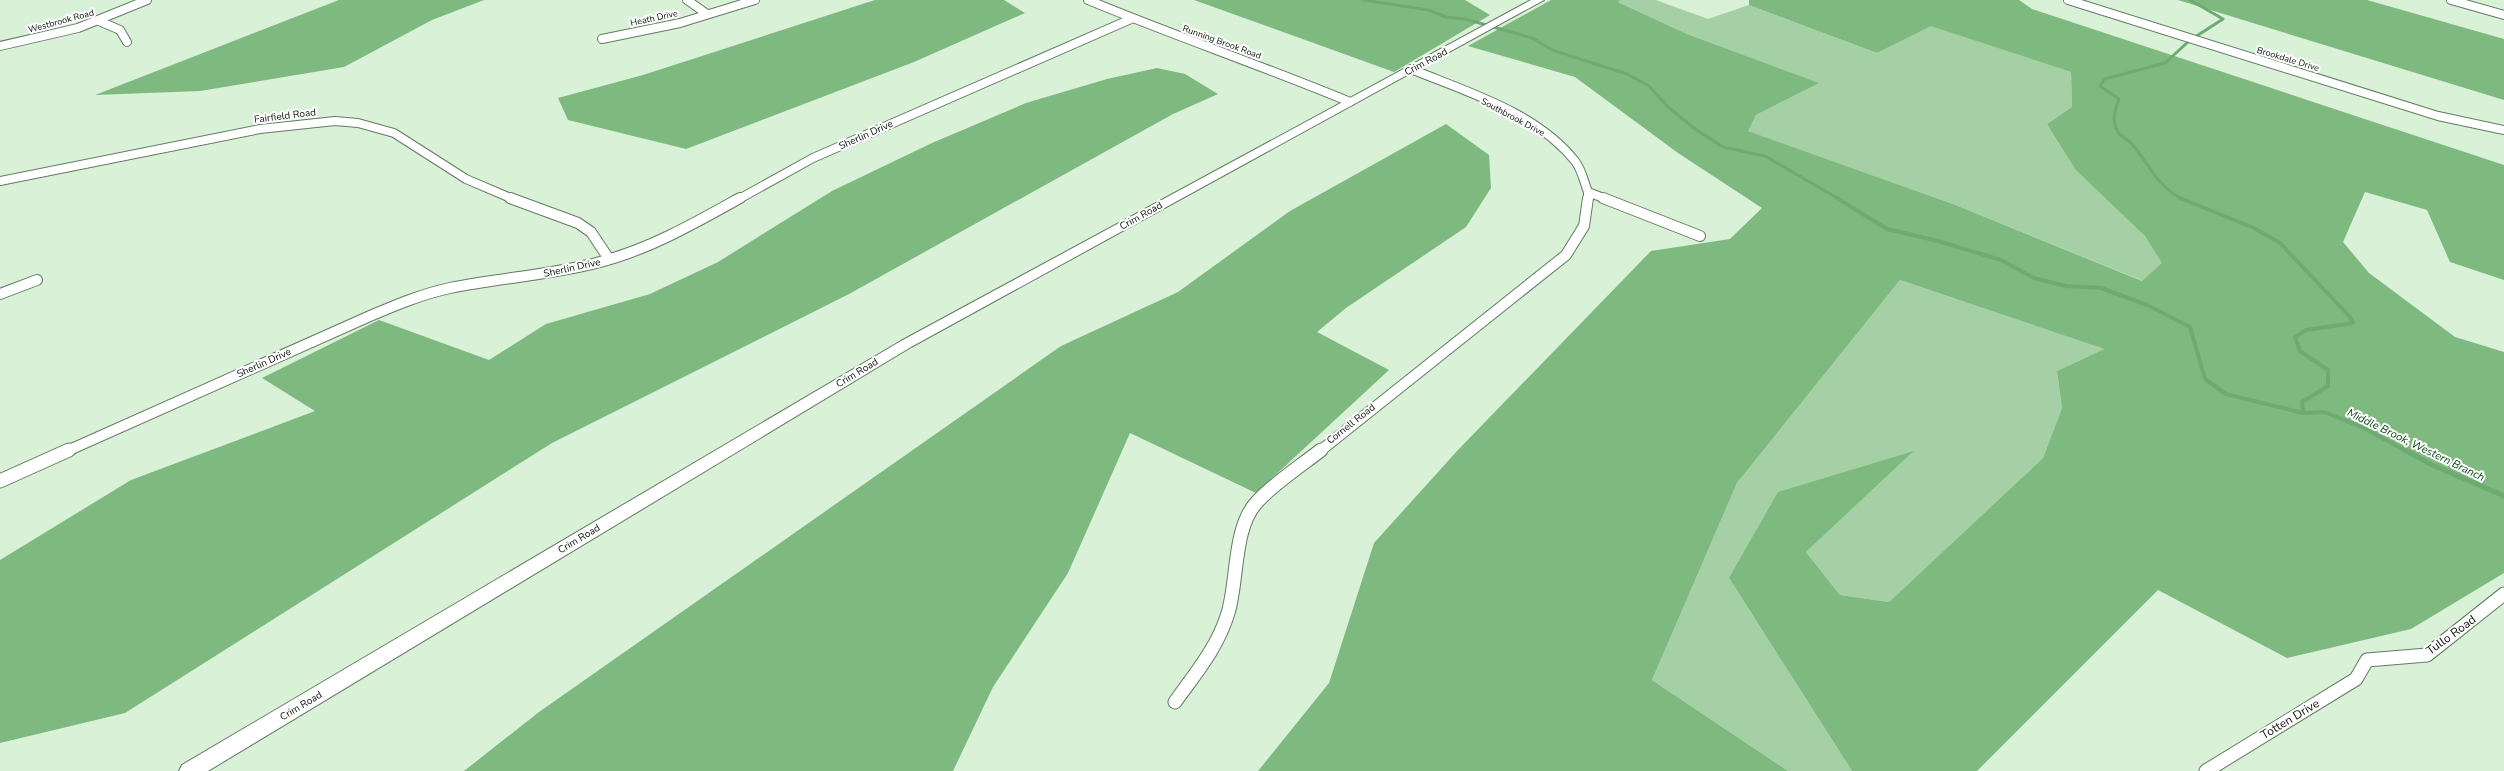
<svg xmlns="http://www.w3.org/2000/svg" width="2504" height="771" font-family="'Nunito Sans',sans-serif">
<style>
.green{fill:#a5d0a5}
.forest{fill:#7eb980}
.lines{fill:none;stroke-linecap:round;stroke-linejoin:round}
.stream-far2{stroke:#6faa71;stroke-width:3}
.stream-far1{stroke:#6faa71;stroke-width:4}
.stream{stroke:#6faa71;stroke-width:5}
.street-far2-casing{stroke:#647a64;stroke-width:10}
.street-far1-casing{stroke:#647a64;stroke-width:12}
.street-casing{stroke:#647a64;stroke-width:15}
.secondary-casing{stroke:#647a64;stroke-width:2}
.street-far2{stroke:#fff;stroke-width:8}
.street-far1{stroke:#fff;stroke-width:10}
.street{stroke:#fff;stroke-width:13}
.secondary{fill:#fff;fill-rule:evenodd}
.labels{text-anchor:middle;dominant-baseline:central;stroke-width:4;stroke-linejoin:round;paint-order:stroke}
.far-street-label{font-size:9px;fill:#0b130b;stroke:#fff}
.street-label{font-size:10px;fill:#0b130b;stroke:#fff}
.water-label{font-size:11px;font-style:italic;fill:#064811;stroke:#fff}
.near-street-label{font-size:12px;fill:#0b130b;stroke:#fff}
</style>
<rect width="100%" height="100%" fill="#d8f1d7"/>
<path class="green" d="M1620 0H1656L1708 19 1749 5 1877 53 1931 25 2071 72 2072 107 2047 124 2145 236 2163 263 2143 281 1953 204 1747 131 1756 115 1818 83 1687 34 1618 2Z
M1900 280 2104 349 2057 371 2062 408 2043 458 1889 602 1840 595 1806 552 1913 452 1729 578 1852 771H1788L1652 680 1737 483Z"/>
<path class="forest" d="M339 0H484L432 20 344 67 200 91 95 95Z
M875 0H1004L1025 13 914 62 686 149 568 120 558 98 643 75Z
M1194 0H1465L1490 15 1394 72Z
M1551 0H1620L1618 2 1687 34 1819 83 1756 115 1748 131 1953 204 2142 281 2162 263 2145 236 2076 170 2047 124 2072 107 2071 72 1931 26 1877 53 1749 5V0H2019L2032 9 2504 165V280L2450 262 2427 210 2365 192 2343 242 2369 273 2455 337 2504 352V573L2411 629 2287 658 2158 590 1977 771H1852L1729 578 1778 492 1914 451 1806 552 1840 595 1889 602 2043 458 2062 408 2057 371 2104 349 1900 280 1737 483 1652 680 1788 771H1258L1329 683 1374 543 1457 451 1651 251 1730 239 1762 208 1678 153 1575 77 1468 46Z
M2178 0H2367L2504 39V100Z
M1157 68 1185 74 1218 94 1173 114 849 294 552 443 125 713 0 743V560L131 480 315 411 262 378 379 320 489 360 546 324 650 294 718 262 832 191 932 143 1026 103 1107 79Z
M1446 124 1489 155 1491 188 1466 227 1346 308 1317 332 1389 370 1256 493 1130 433 1068 573 993 687 953 771H464L539 712 1061 346 1178 292 1290 211Z"/>
<g class="lines">
<path class="stream-far2" d="M1363 0 1428 10 1446 17 1465 19 1532 38 1552 50 1627 74 1649 86 1667 106 1695 129 1723 147 1765 156 1839 199
M2190 0 2223 19 2195 37
M2182 199C2155 184 2150 165 2132 144 2128 140 2121 137 2118 132 2111 120 2115 110 2119 99L2100 86 2105 79 2165 63 2188 42"/>
<path class="stream-far1" d="M1837 198 1887 229 1938 241 2001 260 2034 278 2066 286 2101 288 2147 305 2190 327 2205 379 2226 394 2303 413 2324 412 2364 428 2406 451
M2180 198 2254 228 2280 243 2351 318 2353 323 2306 330 2295 337 2300 351 2328 370V386L2302 402 2303 413"/>
<path class="stream" d="M2405 450 2432 465 2504 496"/>
<g class="street-far2-casing">
<path id="street-far2" d="M687 0 707 14
M1088 0C1175 36 1263 66 1350 102
M2068 0 2438 116 2504 130
M2451 0 2504 15
M99 21 120 30 127 42
M602 39 680 23 755 0
M0 46 78 28 147 0
M1411 69C1467 92 1536 112 1575 161 1582 170 1584 182 1588 192L1606 199
M0 181 260 129 335 121 358 123 394 133 466 179 513 199
M1588 192V199
M739 199 813 158 1131 19"/>
</g>
<g class="street-far1-casing">
<path id="street-far1" d="M510 198 578 223 591 232 609 259
M1603 198 1700 236
M0 294 37 280
M67 451 370 316C396 305 422 294 450 288 500 278 551 275 600 262 650 249 695 223 740 198
M1320 451 1566 255 1584 226 1588 198"/>
</g>
<g class="street-casing">
<path id="street" d="M0 481 69 450
M1175 702C1195 674 1218 647 1228 613 1238 581 1233 527 1257 502 1273 484 1302 465 1321 450
M2206 771 2356 679 2367 660 2427 655 2504 594"/>
</g>
<g class="secondary-casing">
<path id="secondary" d="M1531 0H1544L911 347 208 771H179L182 765 901 341Z"/>
</g>
<use href="#street-far2" class="street-far2"/>
<use href="#street-far1" class="street-far1"/>
<use href="#street" class="street"/>
<use href="#secondary" class="secondary"/>
</g>
<g class="labels">
<g class="far-street-label">
<text transform="translate(654 18) rotate(-12)">Heath Drive</text>
<text transform="translate(61 21) rotate(-15)">Westbrook Road</text>
<text transform="translate(1222 42) rotate(20)">Running Brook Road</text>
<text transform="translate(2288 59) rotate(17)">Brookdale Drive</text>
<text transform="translate(1513 117) rotate(28)">Southbrook Drive</text>
</g>
<g class="street-label">
<text transform="translate(1426 62) rotate(-28)">Crim Road</text>
<text transform="translate(285 116) rotate(-7)">Fairfield Road</text>
<text transform="translate(866 135) rotate(-24)">Sherlin Drive</text>
<text transform="translate(1141 216) rotate(-29)">Crim Road</text>
<text transform="translate(572 268) rotate(-12)">Sherlin Drive</text>
<text transform="translate(264 363) rotate(-24)">Sherlin Drive</text>
<text transform="translate(857 373) rotate(-31)">Crim Road</text>
<text transform="translate(1351 424) rotate(-38)">Cornell Road</text>
<text transform="translate(579 539) rotate(-31)">Crim Road</text>
<text transform="translate(301 706) rotate(-31)">Crim Road</text>
</g>
<g class="water-label">
<text transform="translate(2416 445) rotate(26)">Middle Brook, Western Branch</text>
</g>
<g class="near-street-label">
<text transform="translate(2451 635) rotate(-36)">Tullo Road</text>
<text transform="translate(2290 719) rotate(-31)">Totten Drive</text>
</g>
</g>
</svg>
